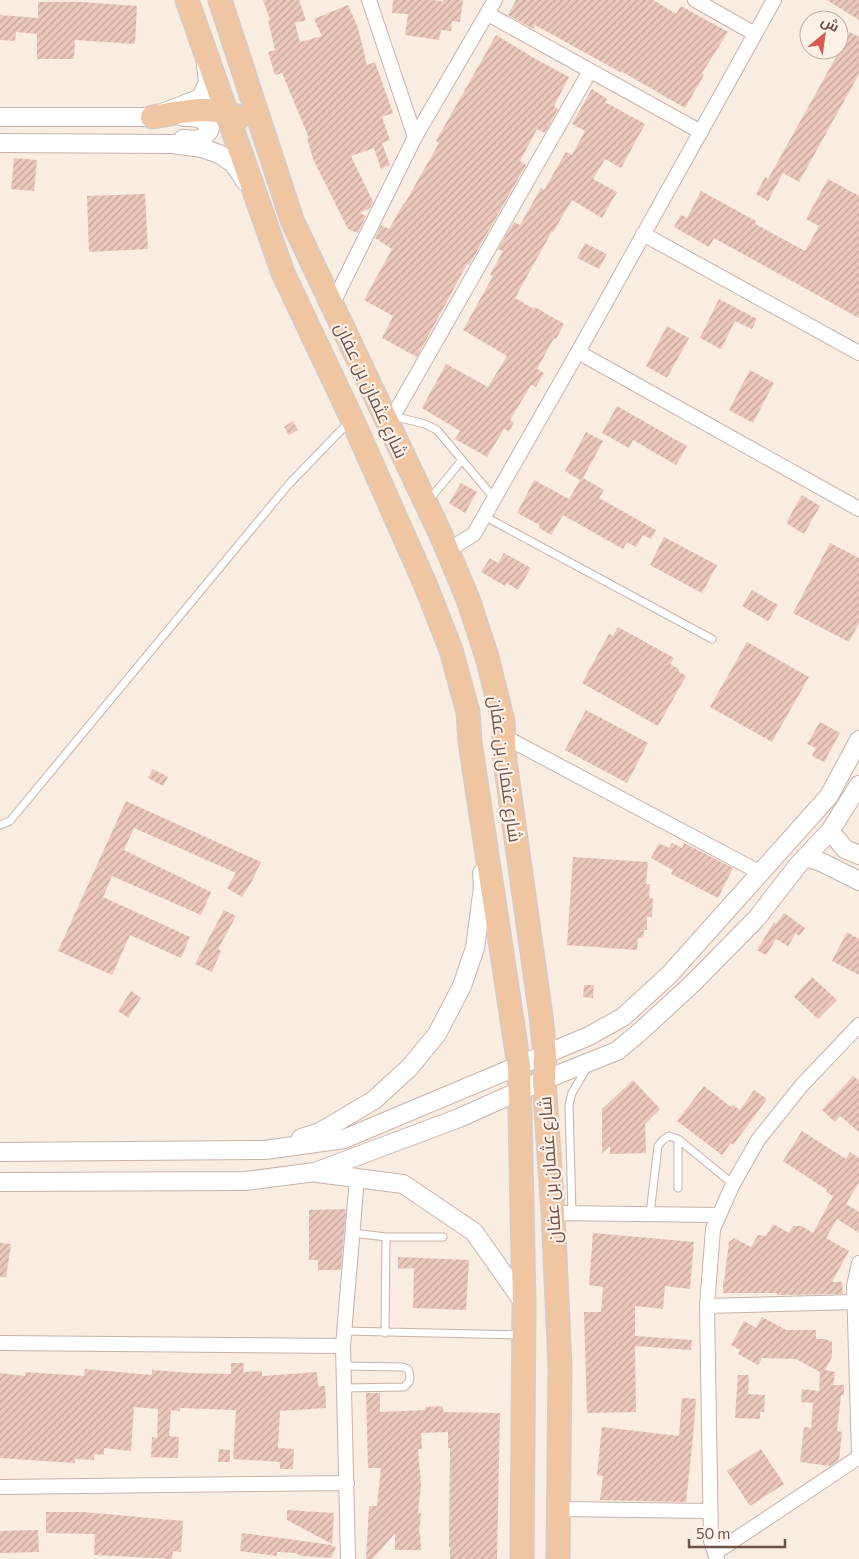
<svg xmlns="http://www.w3.org/2000/svg" width="859" height="1559" font-family="Commissioner,Cairo,sans-serif">
<style>
.building{fill:url(#building-hatch)}
.lines{fill:none;stroke-linecap:round;stroke-linejoin:round}
.service-casing{stroke:#c8b2aa;stroke-width:9}
.minor-casing{stroke:#c8b2aa;stroke-width:16}
.tertiary-casing{stroke:#c8b2aa;stroke-width:20}
.primary-casing{stroke:#d3cbc9;stroke-width:25}
.service{stroke:#fff;stroke-width:7}
.minor{stroke:#fff;stroke-width:14}
.tertiary{stroke:#fff;stroke-width:18}
.primary{stroke:#f0c5a1;stroke-width:22}
.labels{text-anchor:middle;dominant-baseline:central;stroke-width:4.5;stroke-linejoin:round;paint-order:stroke}
.street-label{font-size:18px;fill:#6d524b;stroke:#fcf0e7}
</style>
<defs>
<pattern id="building-hatch" width="6" height="6" patternUnits="userSpaceOnUse" patternTransform="scale(1.25)"><rect width="6" height="6" fill="#ebc7bc"/><path d="M-1 1l2-2M0 6l6-6M5 7l2-2" fill="none" stroke="#c3a49b"/></pattern>
</defs>
<rect width="100%" height="100%" fill="#f9ece1"/>
<path class="building" d="M263 0H299L306 20 295 23 300 42 322 36 314 19 348 5 358 28 367 65 375 62 393 113 382 117 390 140 382 143 390 165 381 169 374 148 351 156 373 202 370 208 360 213 366 216 358 233 348 229 313 159 307 138H309L282 73 275 75 268 52 275 50 268 20H270Z
M393 0H433L443 2V0H463L460 22 452 21 451 31 441 30 439 40 405 35 408 14 392 13Z
M516 0H653L676 14 681 6 728 32 702 73 704 75 685 108 621 71 620 72 535 25 533 29 508 15Z
M827 0H859V20Z
M38 2H81L137 6 135 44 75 40 74 59H37V34L16 32 15 41 0 40V15L38 18Z
M850 32 859 37V74L799 182 783 173 768 201 756 194 765 177 768 179Z
M496 35 534 58 569 77 554 106 558 109 545 133 537 129 520 161 526 165 469 265 467 264 417 357 382 338 393 316 364 300 392 249 375 238 381 225 389 229 404 203H405L439 143 436 141Z
M592 89 607 99 605 102 645 124 621 168 605 159 593 179 617 192 602 218 572 200 553 232 552 231 515 298 534 309 535 307 564 324 556 339 554 338 537 369 544 373 536 387 531 385 510 420 514 422 509 431 504 429 487 457 455 439 460 431 422 408 446 364 488 387 507 356 463 330 493 276 490 275 503 251 498 249 514 222 520 225 541 188 544 190 566 152 572 155 585 131 572 124Z
M14 158 37 160 34 191 11 189Z
M828 179 859 196V318L714 238 709 247 674 227 681 215 687 218 701 191 756 221 755 224 805 251 819 226 806 219Z
M145 194 148 249 89 252 87 196Z
M585 243 607 254 599 269 577 258Z
M719 299 757 319 752 329 735 321 721 349 700 338Z
M667 326 689 338 667 378 646 366Z
M750 370 774 383 753 423 729 410Z
M617 406 687 446 676 465 633 440 629 448 602 433Z
M293 421 298 430 289 435 284 427Z
M586 432 603 441 583 478 604 490 599 498 656 530 651 539 643 535 636 547 627 542 623 549 563 515 551 535 539 528 540 525 517 513 534 480 569 499 580 480 565 471Z
M461 483 477 492 465 513 449 503Z
M802 495 820 506 804 534 786 523Z
M664 537 717 565 702 593 650 565Z
M830 543 859 558V623L849 642 793 613Z
M504 553 531 568 518 590 507 583 505 586 481 572 490 558 498 563Z
M752 590 778 605 768 621 742 606Z
M618 627 674 658 670 664 679 669 678 671 686 676 658 726 582 683 609 634 613 636Z
M747 642 809 677 772 742 710 707Z
M586 710 648 743 627 783 565 750Z
M820 722 840 733 824 762 812 756 816 748 807 744Z
M153 769 168 777 163 786 148 778Z
M126 801 261 862 252 881 242 897 227 888 236 873 134 828 124 850 211 892 201 915 112 876 103 897 190 937 181 958 130 935 112 975 58 951Z
M659 843 669 848 672 843 682 848 684 843 733 868 718 898 671 874 673 870 651 858Z
M573 857 648 862 646 884H650L649 898H653L652 917H647V930H644L643 938H638L637 950 567 945Z
M224 910 236 916 218 949 221 951 212 972 195 964Z
M784 913 805 928 799 936 796 933 788 946 776 939 766 955 757 950 774 922 776 924Z
M847 932 859 939V975L832 961Z
M812 977 837 1000 818 1019 794 997Z
M584 985H594L593 998 583 997Z
M131 991 141 998 128 1018 118 1011Z
M853 1076 859 1081V1132L840 1116 835 1122 822 1110Z
M633 1080 660 1109 645 1124 646 1153 610 1154V1146L602 1153V1109Z
M704 1086 731 1107 733 1105 740 1110 754 1090 767 1099 733 1145 731 1143 722 1155 677 1121Z
M802 1131 846 1159 850 1152 859 1158V1182L846 1204 859 1212V1233L837 1219 826 1238 849 1251 832 1282H842L843 1294 777 1295V1293H723V1281H724L729 1242 734 1238 751 1247 758 1235 766 1236 773 1224 789 1233 793 1226H802L813 1233 833 1196 826 1192 827 1190 783 1161Z
M346 1209 341 1270H318V1260H309V1210Z
M593 1233 694 1242 690 1289 665 1286 663 1309 635 1306V1336L692 1340 691 1350 635 1346 636 1412 587 1413 584 1312H601L603 1287 589 1285Z
M0 1243 11 1244 6 1277H0Z
M398 1257 469 1260 466 1310 413 1308 414 1268 398 1269Z
M762 1317 786 1330H816V1339H825L832 1342V1357L825 1370 835 1372 833 1385H844V1395H841L837 1431 842 1432 839 1460 830 1466 800 1462 804 1427 811 1428 813 1403 801 1402 802 1389 819 1391 820 1372 796 1359 762 1358 758 1365 738 1354 740 1350 731 1345 744 1321 756 1328Z
M231 1363H244L243 1372 262 1371V1376L317 1372 318 1386H325L326 1408 280 1411 278 1448 294 1449 293 1469H280V1462L233 1459 236 1410 180 1408V1411L171 1410 169 1436 179 1437 178 1458 151 1457 152 1437 157 1438 158 1409 134 1407 131 1451 104 1448V1455L94 1454V1460L75 1459V1463L0 1458V1373L25 1376V1372L84 1376 85 1369 152 1375V1370L191 1373 231 1374Z
M738 1375H749L748 1394 765 1395 764 1412H760V1419L735 1418Z
M366 1393H380V1412L425 1410V1407L443 1406V1412L500 1413 497 1559H450V1547H449L450 1448H448V1432L421 1433 422 1449H418L421 1485 418 1513H421L419 1533H420L421 1550H395V1533L373 1559H366L369 1506H377L381 1468H368Z
M682 1398 696 1399 693 1437 686 1502 600 1500 603 1476 597 1475 602 1427 679 1436Z
M219 1449 230 1450V1462H218Z
M761 1449 784 1484 750 1506 727 1471Z
M287 1510 334 1513 332 1544 287 1520Z
M46 1512H83L183 1521 181 1552 173 1551 172 1559 94 1555 95 1534 46 1533Z
M38 1530 39 1552 0 1553V1531Z
M242 1533 332 1545V1546L336 1548 331 1558 301 1556 296 1553 277 1552V1556L240 1551Z"/>
<g class="lines">
<g class="service-casing">
<path id="service" d="M393 416 425 424 437 430 494 498
M429 500 462 460
M484 516 712 639
M0 825 10 821 289 484 349 422
M678 1188V1139
M572 1213 569 1105 572 1093 588 1066
M650 1214 658 1146 663 1140 669 1136 678 1139 733 1184
M353 1233 386 1237H443
M344 1331 521 1335
M385 1333 386 1237
M344 1366 402 1367 408 1369C411 1377 411 1382 404 1387L344 1388"/>
</g>
<g class="minor-casing">
<path id="minor" d="M369 0 415 137
M695 0 755 34
M488 14 701 132
M643 234 859 353
M332 305 415 137 495 0
M578 352 859 509
M388 425 590 71
M447 551 474 534 578 352 774 0
M503 736 759 872
M553 1213 719 1215
M859 1263 854 1286 859 1452
M707 1306 855 1302
M0 1343 343 1346 348 1559
M343 1346 357 1178
M0 1487 347 1483
M559 1509 710 1511
M715 1553 859 1457
M717 1559 711 1541 707 1306 713 1229 733 1184 758 1140 802 1085 859 1025"/>
</g>
<g class="tertiary-casing">
<path id="tertiary" d="M0 117H152L201 98 208 82 206 65
M183 117C195 117 204 117 210 129 203 142 196 140 183 139
M0 143 173 144 202 148 219 154 234 164 245 181
M830 831 845 849 859 855
M805 857 821 862 859 881
M301 1138 320 1132 374 1100 409 1068 437 1034 462 986 475 948 483 887 482 873
M0 1152 265 1150 344 1139 589 1036 623 1017 669 975 829 796 859 740
M318 1173 403 1184 474 1232 524 1303
M0 1182 246 1181 315 1172 459 1118 544 1080 617 1051 641 1031 692 984 757 918 798 865 830 831 859 785"/>
</g>
<g class="primary-casing">
<path id="primary" d="M187 0 283 273 352 419 426 586 451 650 468 712 470 742 519 1066 524 1303 522 1559
M220 0 292 220 441 535 468 599 487 657 503 721 505 761 541 1016 545 1055 544 1080 553 1213 560 1366 558 1559
M152 117C185 112 207 104 239 117"/>
</g>
<use href="#service" class="service"/>
<use href="#minor" class="minor"/>
<use href="#tertiary" class="tertiary"/>
<use href="#primary" class="primary"/>
</g>
<g class="labels">
<g class="street-label">
<text transform="translate(372 390) rotate(65)">شارع عثمان بن عفان</text>
<text transform="translate(506 769) rotate(82)">شارع عثمان بن عفان</text>
<text transform="translate(549 1170) rotate(-94)">شارع عثمان بن عفان</text>
</g>
</g>
<g transform="translate(824 35) rotate(29)"><circle r="24" fill="#fcf0e7" stroke="#c3b1a9"/>
<path d="M0-4L9 19L0 12L-9 19Z" fill="#d55b54"/>
<text y="-8" font-size="14" font-weight="bold" text-anchor="middle" fill="#6d524b">ش</text>
</g>
<path d="M689 1539v8h96v-8" fill="none" stroke="#6d524b" stroke-width="2.5"/>
<text x="696" y="1539" font-size="15" fill="#6d524b" stroke="#fcf0e7" stroke-width="4" paint-order="stroke">50 m</text>
</svg>
